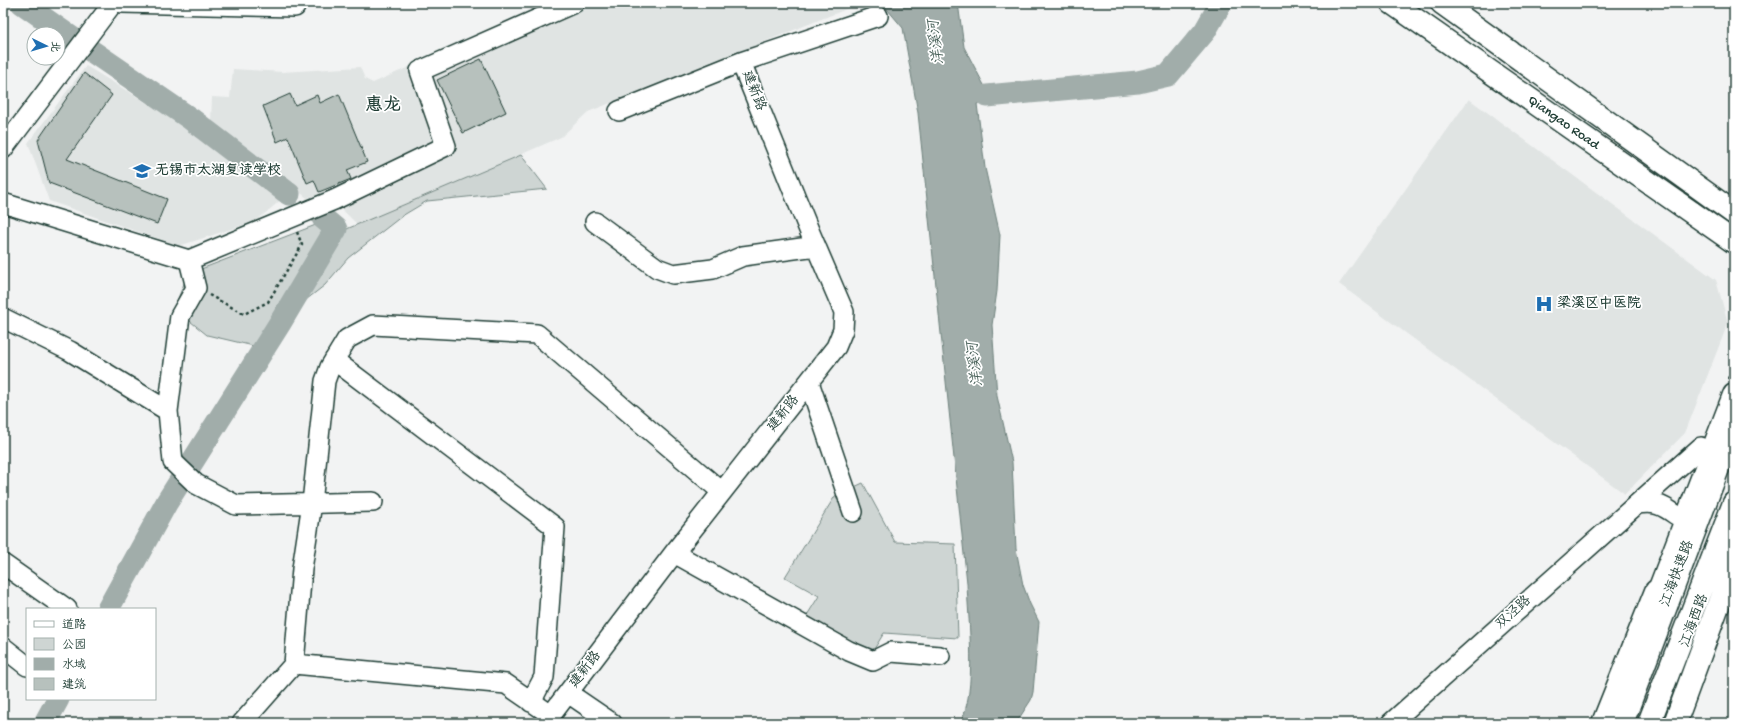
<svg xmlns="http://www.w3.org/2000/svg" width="1737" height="726" font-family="'Gochi Hand','LXGW WenKai TC',sans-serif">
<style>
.built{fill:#e0e4e3}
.green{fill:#ced5d3;stroke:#768984}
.water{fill:#a1adaa;stroke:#6d807b}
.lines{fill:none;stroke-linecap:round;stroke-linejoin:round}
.river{stroke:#a1adaa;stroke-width:23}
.building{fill:#b7c1bd;stroke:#1f3d34}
.minor-casing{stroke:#1f3d34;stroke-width:22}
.major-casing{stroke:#1f3d34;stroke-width:25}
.highway-casing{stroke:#1f3d34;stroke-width:25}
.path{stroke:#1f3d34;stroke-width:2.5;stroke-dasharray:3 3;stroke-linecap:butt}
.minor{stroke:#fff;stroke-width:19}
.major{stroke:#fff;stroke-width:22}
.highway{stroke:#fff;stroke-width:22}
.labels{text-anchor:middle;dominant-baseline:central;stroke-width:3.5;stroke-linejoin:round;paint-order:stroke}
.street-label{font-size:14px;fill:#1f3d34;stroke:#fff}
.poi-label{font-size:14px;font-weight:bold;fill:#1f3d34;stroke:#fff;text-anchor:start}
.water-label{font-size:15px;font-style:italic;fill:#465f57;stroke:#fff}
.district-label{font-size:18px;font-weight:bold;fill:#1f3d34;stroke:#fff}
</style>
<rect width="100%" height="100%" fill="#f2f3f3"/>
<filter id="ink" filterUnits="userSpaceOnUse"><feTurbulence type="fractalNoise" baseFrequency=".025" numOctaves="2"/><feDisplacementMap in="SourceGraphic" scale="8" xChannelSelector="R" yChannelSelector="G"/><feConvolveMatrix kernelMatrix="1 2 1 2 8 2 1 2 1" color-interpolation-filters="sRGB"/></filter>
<g filter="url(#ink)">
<path class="built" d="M553 3H848L849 8 588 112 561 137 358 225 325 193 307 198 211 120 212 97 230 98 233 69 283 72 360 67 365 79 373 83Z
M86 66 185 126 282 199 256 221 179 246 49 201 28 143Z
M1469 99 1716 280 1728 323 1685 433 1625 494 1339 284Z"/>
<path class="green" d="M521 155 547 189 427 201 402 216 348 258 325 285 302 303 342 231Z
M321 223 329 230 258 347 207 335 174 308 188 274Z
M863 483 895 542 955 544 958 638 884 633 871 654 804 620 819 596 785 577 835 496Z"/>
<path class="water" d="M882 3H958L964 47 985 87 987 96 985 102 977 104 985 168 1000 235 997 291 992 325 997 396 1012 462 1016 549 1023 585 1030 604 1039 622 1033 692 1031 700 1016 723H960C978 691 968 620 967 583L918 113 903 28Z"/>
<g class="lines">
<path class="river" d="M22 3 72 38
M90 50 191 119 289 194
M987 96 1138 82 1168 75 1205 31 1221 3
M108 609 167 502 280 323 336 229 323 218
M45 723 58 699"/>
</g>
<path class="building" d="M481 59 506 112 463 133 437 80Z
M84 73 112 95 67 159 167 199 157 224 49 183 38 140Z
M290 94 295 105 317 95 320 103 339 94 367 162 347 170 351 179 319 192 314 180 307 183 288 137 277 142 263 106Z"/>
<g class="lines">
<g class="minor-casing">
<path id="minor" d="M122 3 295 7V3
M619 111 741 62 878 16
M3 149 113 3
M3 203 189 260 334 200 446 146 420 71 574 3
M595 222 657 268 673 274 713 269 743 256 816 246
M3 318 70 351 168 411 173 462 196 484 236 505 373 502
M334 360 555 527 544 677 531 702
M809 382 853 512
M168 411 180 316 196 288 189 260
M1676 515C1661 504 1655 502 1637 504L1701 447
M674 553 849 651 873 661 891 652 940 656
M3 564 67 609
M3 647 27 666
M568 693 612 723
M551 715 506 684 294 664 302 569 312 503 325 381 330 367 347 339 373 325 537 334 722 492
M242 723 294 664
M545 723 674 553 836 347 843 330 844 312 811 235 741 62
M1391 723 1637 504"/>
</g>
<g class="major-casing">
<g id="major">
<path id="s1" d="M1392 3 1734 242"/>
<path d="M1442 3 1734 213"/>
<path d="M1651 611 1734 395"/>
</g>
</g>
<g class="highway-casing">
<path id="highway" d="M1603 723 1656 591
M1622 723 1734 426
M1649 723 1734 503
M1675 723 1729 576 1733 524"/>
</g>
<path class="path" d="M209 295 244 314 268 302 302 245 297 232
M1728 379 1734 365"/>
<use href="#minor" class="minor"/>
<use href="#major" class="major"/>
<use href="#highway" class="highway"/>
</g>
</g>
<defs>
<g id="school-bare" transform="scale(1.38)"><path d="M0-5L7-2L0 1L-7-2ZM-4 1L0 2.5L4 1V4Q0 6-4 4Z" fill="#1f6fb2" stroke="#fff" stroke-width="2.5" paint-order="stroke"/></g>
<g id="hospital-bare" transform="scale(1.38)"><path d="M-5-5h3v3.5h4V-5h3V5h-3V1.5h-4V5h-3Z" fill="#1f6fb2" stroke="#fff" stroke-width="2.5" paint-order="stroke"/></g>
</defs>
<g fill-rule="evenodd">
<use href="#school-bare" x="142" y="171"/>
<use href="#hospital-bare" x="1544" y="304"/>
</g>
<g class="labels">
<g class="street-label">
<text transform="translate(753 91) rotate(68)">建新路</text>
<text stroke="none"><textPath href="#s1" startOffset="209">Qiangao Road</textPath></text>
<text transform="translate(784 414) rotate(-52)">建新路</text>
<text transform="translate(1678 574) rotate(-69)">江海快速路</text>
<text transform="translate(1514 613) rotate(-42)">双泾路</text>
<text transform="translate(1695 621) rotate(-69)">江海西路</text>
<text transform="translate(586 670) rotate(-53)">建新路</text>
</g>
<g class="poi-label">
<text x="155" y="171">无锡市太湖复读学校</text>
<text x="1557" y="304">梁溪区中医院</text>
</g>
<g class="water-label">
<text transform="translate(937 42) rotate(-97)">洋溪河</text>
<text transform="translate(976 364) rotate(-97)">洋溪河</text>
</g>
<g class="district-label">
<text x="383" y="106">惠龙</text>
</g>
</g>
<rect width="1737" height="726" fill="none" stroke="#fff" stroke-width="16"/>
<rect x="8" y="8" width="1721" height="710" fill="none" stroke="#1f3d34" stroke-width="1.5" filter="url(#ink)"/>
<rect x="26" y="608" width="130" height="92" fill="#ffffff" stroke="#a5b1ae"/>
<rect x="34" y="621" width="20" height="6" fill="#ffffff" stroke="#a5b1ae"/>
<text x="62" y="628" font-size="12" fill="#1f3d34">道路</text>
<rect x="34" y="638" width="20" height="12" fill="#ced5d3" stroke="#a5b1ae"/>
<text x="62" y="648" font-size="12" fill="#1f3d34">公园</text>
<rect x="34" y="658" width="20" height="12" fill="#a1adaa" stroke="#a5b1ae"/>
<text x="62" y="668" font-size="12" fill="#1f3d34">水域</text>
<rect x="34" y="678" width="20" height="12" fill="#b7c1bd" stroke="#a5b1ae"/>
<text x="62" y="688" font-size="12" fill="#1f3d34">建筑</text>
<g transform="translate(46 46) rotate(95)"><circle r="19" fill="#ffffff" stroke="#a5b1ae"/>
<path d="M0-3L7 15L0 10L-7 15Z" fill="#1f6fb2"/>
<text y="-6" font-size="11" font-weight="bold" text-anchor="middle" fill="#1f3d34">北</text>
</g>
</svg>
